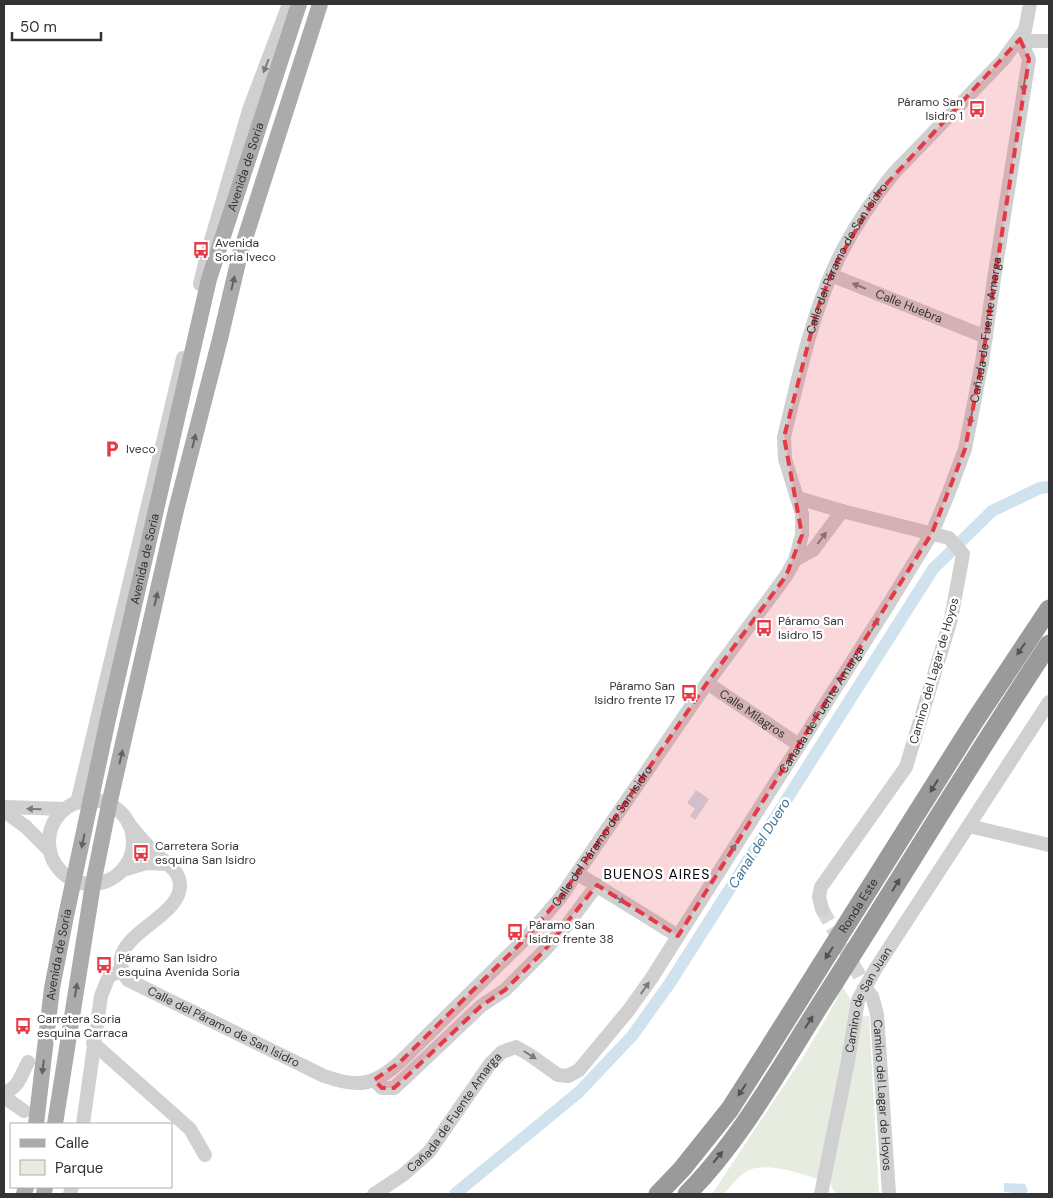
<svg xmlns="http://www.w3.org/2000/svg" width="1053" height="1198" font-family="'DM Sans',sans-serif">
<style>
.green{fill:#e6ecdf}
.water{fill:#cfe2ee}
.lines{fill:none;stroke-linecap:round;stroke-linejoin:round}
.canal{stroke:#cfe2ee;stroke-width:12}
.minor-tunnel{stroke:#d6d6d6;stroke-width:14;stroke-dasharray:14 7;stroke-linecap:butt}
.minor{stroke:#d0d0d0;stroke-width:14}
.major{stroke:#ababab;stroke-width:16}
.highway{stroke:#9a9a9a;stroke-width:19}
.oneway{fill:#7a7a7a}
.oneway2{fill:#636363}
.oneway3{fill:#525252}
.marked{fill:#e63946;fill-opacity:0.2;stroke:#e63946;stroke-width:4;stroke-dasharray:10 6;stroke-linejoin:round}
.labels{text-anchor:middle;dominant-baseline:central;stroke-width:5;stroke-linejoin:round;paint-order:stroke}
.poi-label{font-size:12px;fill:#333;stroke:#fff;text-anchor:start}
.street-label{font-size:12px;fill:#333;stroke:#fff}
.water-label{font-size:14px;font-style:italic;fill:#3f7597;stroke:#fff}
.neighbourhood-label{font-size:14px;letter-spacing:1px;fill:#000;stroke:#fff}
</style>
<rect width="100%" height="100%" fill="#fff"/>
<path class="green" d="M842 986 854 1005 818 1179C800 1173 767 1162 749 1170 739 1175 731 1186 724 1194H712L805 1054 836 1001Z
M869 1016 879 1194H836L832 1188 830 1180 858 1017Z"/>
<path class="water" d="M696 790 709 799 695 820 690 816 695 809 687 803Z
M1004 1183 1025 1184 1028 1191 1025 1194 1004 1192Z"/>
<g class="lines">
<path class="canal" d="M455 1194 579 1092 632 1036 670 983 933 569 992 511 1040 488 1049 487"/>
<path class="minor-tunnel" d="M822 909 871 996"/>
<g class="minor">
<path d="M1020 39 1034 41H1049"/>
<path id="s1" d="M831 275 986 337"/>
<path d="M200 284 208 251 249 110 289 4"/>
<path d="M798 498 842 511 949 538 963 554 951 619 906 767 821 887 819 897 822 909"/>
<path d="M795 560 813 550 842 511"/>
<path id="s2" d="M707 683 799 745"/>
<circle cx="91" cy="842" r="42"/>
<path d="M77 803 183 358"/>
<path d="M4 807 65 809"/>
<path d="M4 811 26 827 50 851"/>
<path id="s3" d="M128 823C136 832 143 841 151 849 159 858 176 867 179 879 191 919 94 936 128 980L324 1076C358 1088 373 1086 400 1062L525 939 560 898 707 683 786 576 795 560 802 535V514L785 459 784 437C798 380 810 321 834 268 849 234 870 203 893 174L1003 60 1025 30 1030 4"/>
<path d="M969 826 1049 845"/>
<path d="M123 870 146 863 167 864"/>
<path d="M578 874 678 936"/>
<path id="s4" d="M872 996 877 1014 889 1194"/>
<path d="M93 1043 190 1129 205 1155"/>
<path d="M374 1080 382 1088H394L406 1077 481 1006 505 990 544 951 567 925 597 885"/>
<path d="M4 1092C18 1090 22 1073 28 1062"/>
<path d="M4 1097 24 1111"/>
<path d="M83 1124 101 996 109 976 121 971"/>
<path d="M70 1194 72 1187"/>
<path id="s5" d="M374 1194 403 1175 429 1152 490 1064 502 1052 516 1047 530 1055 558 1075 568 1076 579 1070 628 1011 651 979 890 602 932 533 949 492 965 449 982 362 995 272 1029 59 1020 39"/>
<path id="s6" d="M821 1194 848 1061 858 1000 876 968 1049 702"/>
</g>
<g class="major">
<path id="s7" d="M36 1124 52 988 66 916 108 719 209 279 299 4"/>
<path d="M55 1124 93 884 109 805 176 510 220 339 240 254 320 4"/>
<path d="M24 1194 26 1187"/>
<path d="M44 1194 45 1187"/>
</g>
<g class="highway">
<path id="s8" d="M658 1194 682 1169 730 1109 767 1051 974 722 1049 609"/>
<path d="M687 1194C739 1142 780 1068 820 1005 897 885 970 763 1049 644"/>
</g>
</g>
<defs><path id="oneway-solid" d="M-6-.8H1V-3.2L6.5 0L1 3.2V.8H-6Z" transform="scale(1.25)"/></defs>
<g class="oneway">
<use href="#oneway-solid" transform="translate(266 66) rotate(111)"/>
<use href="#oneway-solid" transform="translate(1024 85) rotate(99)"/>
<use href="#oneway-solid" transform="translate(859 286) rotate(-158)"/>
<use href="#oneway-solid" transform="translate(971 418) rotate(101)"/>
<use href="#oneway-solid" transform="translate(822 538) rotate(-53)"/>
<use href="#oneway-solid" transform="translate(875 625) rotate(-58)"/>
<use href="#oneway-solid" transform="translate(34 809) rotate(-178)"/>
<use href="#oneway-solid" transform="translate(732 850) rotate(-57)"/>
<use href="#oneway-solid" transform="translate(619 899) rotate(32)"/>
<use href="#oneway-solid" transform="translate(645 988) rotate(-55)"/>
<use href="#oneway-solid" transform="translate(530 1055) rotate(32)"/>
</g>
<g class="oneway2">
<use href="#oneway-solid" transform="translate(233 283) rotate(-77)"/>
<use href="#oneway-solid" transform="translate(194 441) rotate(-76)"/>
<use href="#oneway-solid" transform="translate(156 599) rotate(-77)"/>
<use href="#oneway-solid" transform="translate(121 757) rotate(-77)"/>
<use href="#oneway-solid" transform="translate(83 841) rotate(102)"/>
<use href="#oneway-solid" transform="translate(76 990) rotate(-81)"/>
<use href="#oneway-solid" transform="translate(43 1067) rotate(97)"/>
</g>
<g class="oneway3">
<use href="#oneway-solid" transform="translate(1021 649) rotate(124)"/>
<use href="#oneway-solid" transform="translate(934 786) rotate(122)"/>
<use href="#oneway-solid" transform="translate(896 885) rotate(-58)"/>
<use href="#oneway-solid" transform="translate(829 953) rotate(123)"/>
<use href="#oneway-solid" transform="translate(809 1022) rotate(-57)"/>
<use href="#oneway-solid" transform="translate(742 1090) rotate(123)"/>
<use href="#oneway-solid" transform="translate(718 1157) rotate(-50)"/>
</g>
<path class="marked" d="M1020 39 1029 59 982 362 965 449 932 533 678 936 597 885 544 951 505 990 481 1006 406 1077 394 1088H382L374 1080 400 1062 525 939 560 898 707 683 786 576 802 535 784 437 817 310 834 267 878 193Z"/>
<defs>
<g id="bus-bare" transform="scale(1.35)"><path d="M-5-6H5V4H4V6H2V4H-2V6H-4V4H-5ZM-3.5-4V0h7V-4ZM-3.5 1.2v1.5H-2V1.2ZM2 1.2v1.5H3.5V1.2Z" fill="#e63946" stroke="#fff" stroke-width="2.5" paint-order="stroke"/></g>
<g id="parking-bare" transform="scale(1.35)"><path d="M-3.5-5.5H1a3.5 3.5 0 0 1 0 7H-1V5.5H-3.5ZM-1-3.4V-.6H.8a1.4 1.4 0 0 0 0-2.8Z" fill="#e63946" stroke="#fff" stroke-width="2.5" paint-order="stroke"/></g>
</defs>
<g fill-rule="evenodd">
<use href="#bus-bare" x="977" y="109"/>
<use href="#bus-bare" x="201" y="250"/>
<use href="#parking-bare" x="112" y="449"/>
<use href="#bus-bare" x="764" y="628"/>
<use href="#bus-bare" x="689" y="693"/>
<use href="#bus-bare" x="141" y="853"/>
<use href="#bus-bare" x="515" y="932"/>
<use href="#bus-bare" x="104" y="965"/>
<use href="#bus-bare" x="23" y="1026"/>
</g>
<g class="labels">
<g class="poi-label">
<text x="963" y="102" text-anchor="end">Páramo San<tspan x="963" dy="14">Isidro 1</tspan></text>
<text x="215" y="243">Avenida<tspan x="215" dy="14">Soria Iveco</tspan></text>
<text x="126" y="449">Iveco</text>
<text x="778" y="621">Páramo San<tspan x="778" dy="14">Isidro 15</tspan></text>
<text x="675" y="686" text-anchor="end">Páramo San<tspan x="675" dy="14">Isidro frente 17</tspan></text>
<text x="155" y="846">Carretera Soria<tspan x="155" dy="14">esquina San Isidro</tspan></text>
<text x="529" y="925">Páramo San<tspan x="529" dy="14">Isidro frente 38</tspan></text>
<text x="118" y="958">Páramo San Isidro<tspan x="118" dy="14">esquina Avenida Soria</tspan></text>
<text x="37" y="1019">Carretera Soria<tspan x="37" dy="14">esquina Carraca</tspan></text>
</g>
<g class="street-label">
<text stroke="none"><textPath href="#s7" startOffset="981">Avenida de Soria</textPath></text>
<text stroke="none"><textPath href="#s3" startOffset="1462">Calle del Páramo de San Isidro</textPath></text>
<text stroke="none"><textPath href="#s1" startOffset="84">Calle Huebra</textPath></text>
<text stroke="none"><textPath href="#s5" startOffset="1136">Cañada de Fuente Amarga</textPath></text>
<text stroke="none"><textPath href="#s7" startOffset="576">Avenida de Soria</textPath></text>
<text transform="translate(934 671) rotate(-74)">Camino del Lagar de Hoyos</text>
<text stroke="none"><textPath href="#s5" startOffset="716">Cañada de Fuente Amarga</textPath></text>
<text stroke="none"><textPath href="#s2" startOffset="55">Calle Milagros</textPath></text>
<text stroke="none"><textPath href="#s3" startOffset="808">Calle del Páramo de San Isidro</textPath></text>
<text stroke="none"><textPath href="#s8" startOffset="352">Ronda Este</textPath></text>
<text stroke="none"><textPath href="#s7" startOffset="171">Avenida de Soria</textPath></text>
<text stroke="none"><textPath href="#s6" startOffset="201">Camino de San Juan</textPath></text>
<text stroke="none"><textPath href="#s3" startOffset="309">Calle del Páramo de San Isidro</textPath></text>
<text stroke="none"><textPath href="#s4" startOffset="100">Camino del Lagar de Hoyos</textPath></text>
<text stroke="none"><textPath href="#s5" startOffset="116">Cañada de Fuente Amarga</textPath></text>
</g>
<g class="water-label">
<text transform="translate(759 843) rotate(-58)">Canal del Duero</text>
</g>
<g class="neighbourhood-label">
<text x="657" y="874">BUENOS AIRES</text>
</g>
</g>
<rect width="1053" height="1198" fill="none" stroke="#333333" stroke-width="10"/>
<rect x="10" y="1123" width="162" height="65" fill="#ffffff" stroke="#adadad"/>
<rect x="20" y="1139" width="25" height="8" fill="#ababab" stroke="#adadad"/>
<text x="55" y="1148" font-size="15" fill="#333333">Calle</text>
<rect x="20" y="1160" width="25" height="15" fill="#e6ecdf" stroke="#adadad"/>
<text x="55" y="1173" font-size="15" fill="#333333">Parque</text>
<path d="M12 32v8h89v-8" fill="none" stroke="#333333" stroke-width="2.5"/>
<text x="20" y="32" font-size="15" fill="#333333" stroke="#ffffff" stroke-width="4" paint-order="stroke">50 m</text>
</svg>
